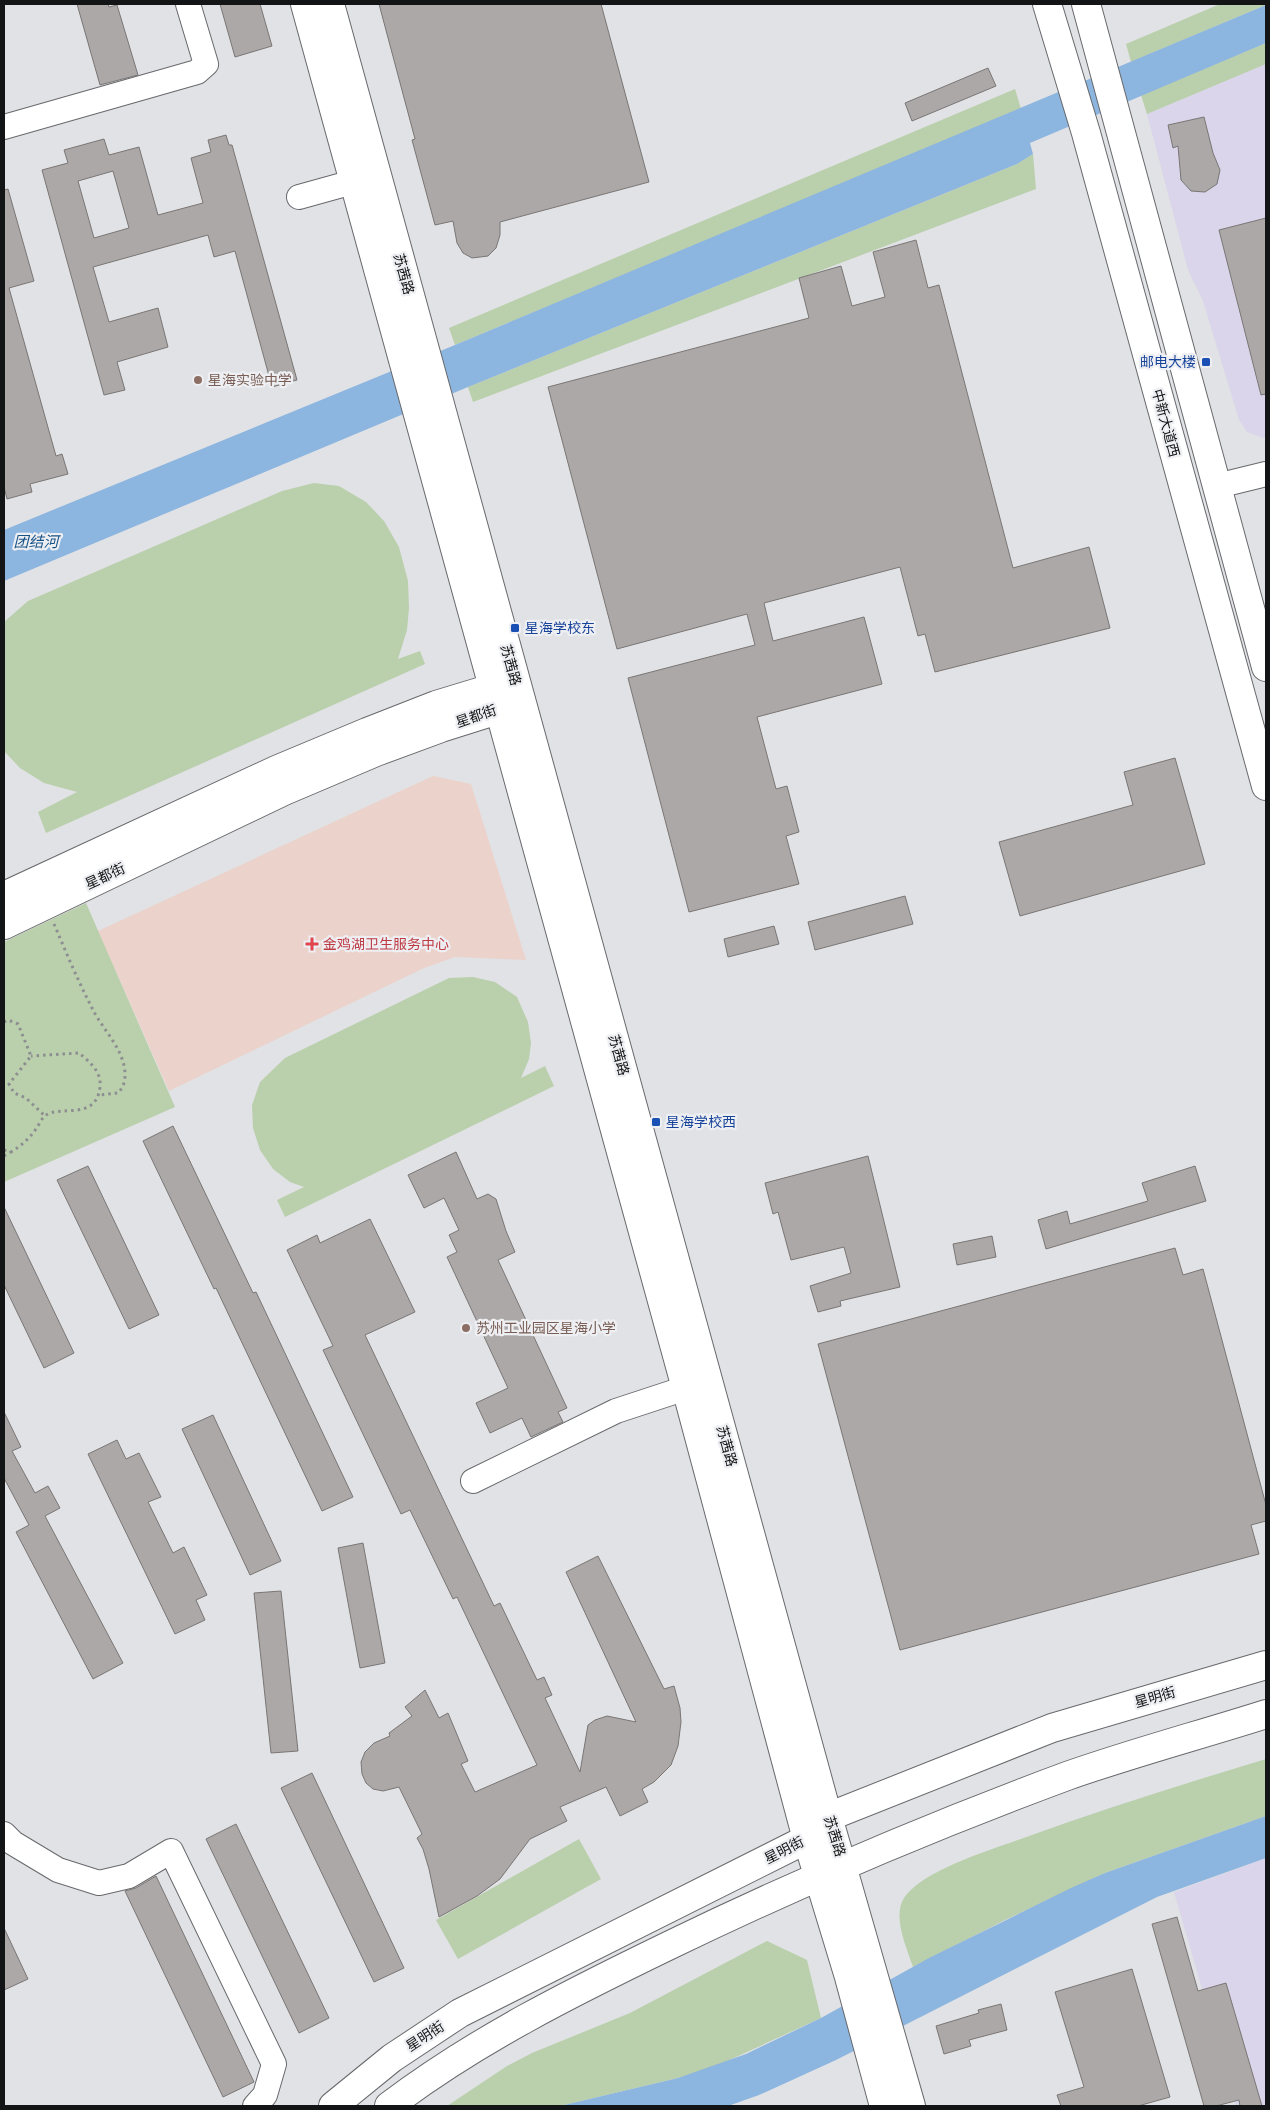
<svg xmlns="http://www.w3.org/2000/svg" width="1270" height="2110" font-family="'DM Sans','Noto Sans SC',sans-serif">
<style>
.commercial{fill:#dad5ea}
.medical{fill:#ebd2ca}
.green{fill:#bacfac}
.water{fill:#8cb5df}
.building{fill:#aca8a7;stroke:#7a7675;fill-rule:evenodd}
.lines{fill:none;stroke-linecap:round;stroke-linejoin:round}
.minor-casing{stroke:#68696c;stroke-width:26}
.major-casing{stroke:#68696c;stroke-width:30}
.path{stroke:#8d8e90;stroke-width:3;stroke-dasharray:2.5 4;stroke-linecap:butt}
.minor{stroke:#fff;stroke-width:24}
.major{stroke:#fff;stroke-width:28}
.transit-dot{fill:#1a4fb4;stroke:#eeeff3;stroke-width:2}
.education-dot{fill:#8d6e63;stroke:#eeeff3;stroke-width:2}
.health-dot{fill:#e0444e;stroke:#eeeff3;stroke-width:2}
.labels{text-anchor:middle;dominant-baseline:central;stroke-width:4.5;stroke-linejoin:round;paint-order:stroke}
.street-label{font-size:14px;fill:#131415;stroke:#eeeff3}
.transit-label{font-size:14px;fill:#164399;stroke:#eeeff3;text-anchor:start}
.education-label{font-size:14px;fill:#785e54;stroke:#eeeff3;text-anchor:start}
.health-label{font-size:14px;fill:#be3a42;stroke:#eeeff3;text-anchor:start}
.water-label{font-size:15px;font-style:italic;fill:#185387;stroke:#eeeff3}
</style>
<rect width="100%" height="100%" fill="#e1e2e5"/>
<path class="commercial" d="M1266 64V438H1263L1247 432 1239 420 1203 301 1188 270 1147 114Z
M1266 1858V2106H1236L1174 1892Z"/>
<path class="medical" d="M433 776 471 784 526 960 455 957 424 968 169 1091 98 931Z"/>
<path class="green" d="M1220 4 1266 5 1131 62 1126 44Z
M1266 43V64L1147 114 1141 95Z
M1015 89 1021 109 455 345 449 328Z
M1033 154 1036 189 473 402 468 387 1017 164Z
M314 483 339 486 366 502 384 521 399 547 408 581 409 608 407 630 398 659 420 651 425 664 46 833 38 812 77 792 44 783 20 768 4 751V622L28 601 282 491Z
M86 903 175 1107 4 1182V942Z
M473 977 495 982 517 997 528 1022 531 1043 529 1059 521 1078 545 1066 554 1086 285 1217 277 1200 304 1187 290 1182 273 1169 260 1150 253 1128 252 1105 260 1082 285 1058 449 978Z
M1266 1759V1816L1105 1873 1005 1920 913 1967C907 1948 892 1917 904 1898 922 1871 987 1851 1018 1840 1100 1810 1183 1784 1266 1759Z
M579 1839 601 1879 458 1959 436 1920Z
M767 1941 807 1960 821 2018 712 2068 678 2078 560 2106H447L507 2066 532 2053 630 2013Z"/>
<path class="water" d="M1266 5V43L1030 143 1033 154 1017 164 468 387 4 581V530L455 345Z
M1266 1816V1858L1157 1897 836 2060 759 2095 728 2106H560L678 2078 746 2054 821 2018 929 1958 1071 1888 1105 1873Z"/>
<path class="building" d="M77 4H108L109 7 117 5 138 75 100 85Z
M220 4H260L272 46 235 57Z
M379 4H601L649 182 500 222V235L496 248 488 256 472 258 463 253 457 243 453 221 435 225 412 140 415 139Z
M988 68 996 86 912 121 905 103Z
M1204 117 1213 153 1220 170 1217 184 1205 192 1191 191 1181 180 1178 146 1173 148 1168 125Z
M226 135 229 145H232L297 380 272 387 235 251 214 257 208 235 93 267 109 322 158 308 168 347 117 362 125 390 104 395 42 170 68 163 64 150 104 139 109 155 139 147 158 215 203 203 191 158 211 152 208 140ZM113 171 129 228 94 238 78 181Z
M8 189 34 281 9 288 56 456 62 454 68 474 30 484 32 492 7 499 4 487V190Z
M1266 218V394L1261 395 1219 230Z
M916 240 928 288 939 285 1013 568 1089 547 1110 628 935 672 925 634 918 636 900 567 764 603 773 641 864 617 882 684 757 717 776 789 787 786 799 832 786 836 799 884 689 912 628 678 755 645 747 614 617 649 548 387 809 318 799 278 841 266 852 306 885 297 873 252Z
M1175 758 1205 864 1020 916 999 842 1133 805 1124 772Z
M905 896 913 924 815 950 808 922Z
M774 926 779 944 728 957 724 939Z
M173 1126 253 1293 256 1292 353 1497 322 1511 216 1288 214 1289 143 1141Z
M456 1152 477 1199 488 1194 496 1199 506 1231 515 1252 498 1260 567 1408 558 1412 563 1422 531 1437 522 1418 490 1433 476 1403 508 1388 447 1257 457 1252 449 1235 459 1230 444 1198 424 1208 408 1175Z
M868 1156 900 1287 840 1301 841 1306 818 1312 810 1286 851 1273 844 1247 791 1260 778 1212 773 1214 765 1183Z
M88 1166 159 1315 129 1329 57 1180Z
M1195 1166 1206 1201 1046 1249 1038 1220 1067 1211 1070 1224 1148 1201 1142 1183Z
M4 1207 74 1353 44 1368 4 1285Z
M370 1219 415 1312 365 1335 494 1606 500 1603 537 1680 544 1677 552 1695 545 1698 580 1772 588 1725 595 1720 607 1716 636 1722 566 1572 598 1556 664 1689 674 1686 680 1708 681 1722 678 1746 671 1765 654 1782 642 1789 648 1802 620 1816 606 1787 560 1807 567 1821 530 1839 500 1879 477 1896 439 1917 429 1869 423 1849 417 1838 422 1834 399 1787 383 1791 373 1789 366 1783 362 1774 361 1762 365 1752 374 1743 390 1736 389 1733 412 1716 405 1707 425 1690 439 1718 448 1713 468 1761 461 1764 475 1792 537 1765 457 1597 453 1599 410 1510 401 1514 323 1350 333 1346 287 1250 317 1235 320 1243Z
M992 1236 996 1257 957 1265 953 1244Z
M1175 1248 1183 1275 1203 1269 1266 1505V1521L1251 1525 1259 1554 900 1650 818 1344Z
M4 1412 21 1447 12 1451 35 1493 48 1486 60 1508 45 1516 123 1663 93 1679 16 1532 29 1525 4 1478Z
M213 1415 281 1561 250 1575 182 1429Z
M117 1440 126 1459 139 1453 161 1497 148 1502 173 1553 184 1547 207 1595 196 1600 205 1620 175 1634 88 1454Z
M363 1543 385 1663 360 1668 338 1548Z
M281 1591 298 1751 271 1753 254 1593Z
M312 1773 404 1968 374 1982 281 1788Z
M236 1824 329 2018 299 2033 206 1839Z
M156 1876 254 2082 223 2097 125 1891 136 1888Z
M1177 1917 1198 1991 1226 1983 1262 2106H1240L1239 2100 1216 2106H1204L1152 1924Z
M4 1928 28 1979 4 1990Z
M1132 1969 1170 2097 1138 2106H1061L1057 2095 1084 2087 1055 1992Z
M1001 2004 1007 2030 969 2040 971 2046 944 2054 936 2026 979 2013 978 2010Z"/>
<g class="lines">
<g class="minor-casing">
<path id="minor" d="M4 127 197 72 206 64 188 4
M299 197 353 182
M1217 486 1266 474
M473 1481 616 1411 686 1388
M4 1834 13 1843 58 1870 99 1883 129 1876 171 1851 274 2064 265 2095 255 2106"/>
</g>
<g class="major-casing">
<path id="major" d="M305 4 686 1388 807 1839 849 1977 884 2106
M330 4 828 1817 911 2106
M1047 4 1086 133 1266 786
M1086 4 1266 667
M4 896 276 770 367 732 436 705 492 688 510 691
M4 925 284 791 376 752 441 728 498 710 512 698
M333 2106 392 2058 460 2013 807 1839 828 1817 1052 1728 1266 1665
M389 2106C476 2040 573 1992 670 1945 800 1882 932 1826 1067 1776 1132 1753 1200 1735 1266 1714"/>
</g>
<path class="path" d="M54 924C66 952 78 981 92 1008 102 1029 126 1051 125 1076 125 1083 122 1089 118 1093L99 1095
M4 1022 8 1020 18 1024 31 1056 9 1084 14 1093 26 1098 45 1116
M4 1150 11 1152C22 1145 29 1139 36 1129 39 1125 41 1119 45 1116 59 1104 96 1122 100 1087 102 1072 89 1061 79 1053L31 1056
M4 1156 11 1152"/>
<use href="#minor" class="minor"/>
<use href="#major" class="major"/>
</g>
<g class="transit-dot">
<rect x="1201" y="357" width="10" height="10" rx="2.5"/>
<rect x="510" y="623" width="10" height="10" rx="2.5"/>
<rect x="651" y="1117" width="10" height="10" rx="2.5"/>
</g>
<g class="education-dot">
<circle cx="198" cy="380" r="5"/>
<circle cx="466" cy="1328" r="5"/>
</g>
<path class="health-dot" d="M309.5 936.5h5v5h5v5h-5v5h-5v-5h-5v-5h5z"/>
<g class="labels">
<g class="street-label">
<text transform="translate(404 274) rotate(75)">苏茜路</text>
<text transform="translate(1166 423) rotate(75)">中新大道西</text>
<text transform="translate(511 665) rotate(75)">苏茜路</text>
<text transform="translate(476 716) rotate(-19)">星都街</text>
<text transform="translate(105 876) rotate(-25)">星都街</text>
<text transform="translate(619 1055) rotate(75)">苏茜路</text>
<text transform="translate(727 1446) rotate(75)">苏茜路</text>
<text transform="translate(1155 1697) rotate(-16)">星明街</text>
<text transform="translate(835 1836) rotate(73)">苏茜路</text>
<text transform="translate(784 1850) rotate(-27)">星明街</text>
<text transform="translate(425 2036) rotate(-33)">星明街</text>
</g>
<g class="transit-label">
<text x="1196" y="362" text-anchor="end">邮电大楼</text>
<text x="525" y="628">星海学校东</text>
<text x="666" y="1122">星海学校西</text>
</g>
<g class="education-label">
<text x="208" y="380">星海实验中学</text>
<text x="476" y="1328">苏州工业园区星海小学</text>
</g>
<g class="health-label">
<text x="323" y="944">金鸡湖卫生服务中心</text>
</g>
<g class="water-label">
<text x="36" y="542">团结河</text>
</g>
</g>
<rect width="1270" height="2110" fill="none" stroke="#131415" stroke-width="10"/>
</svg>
